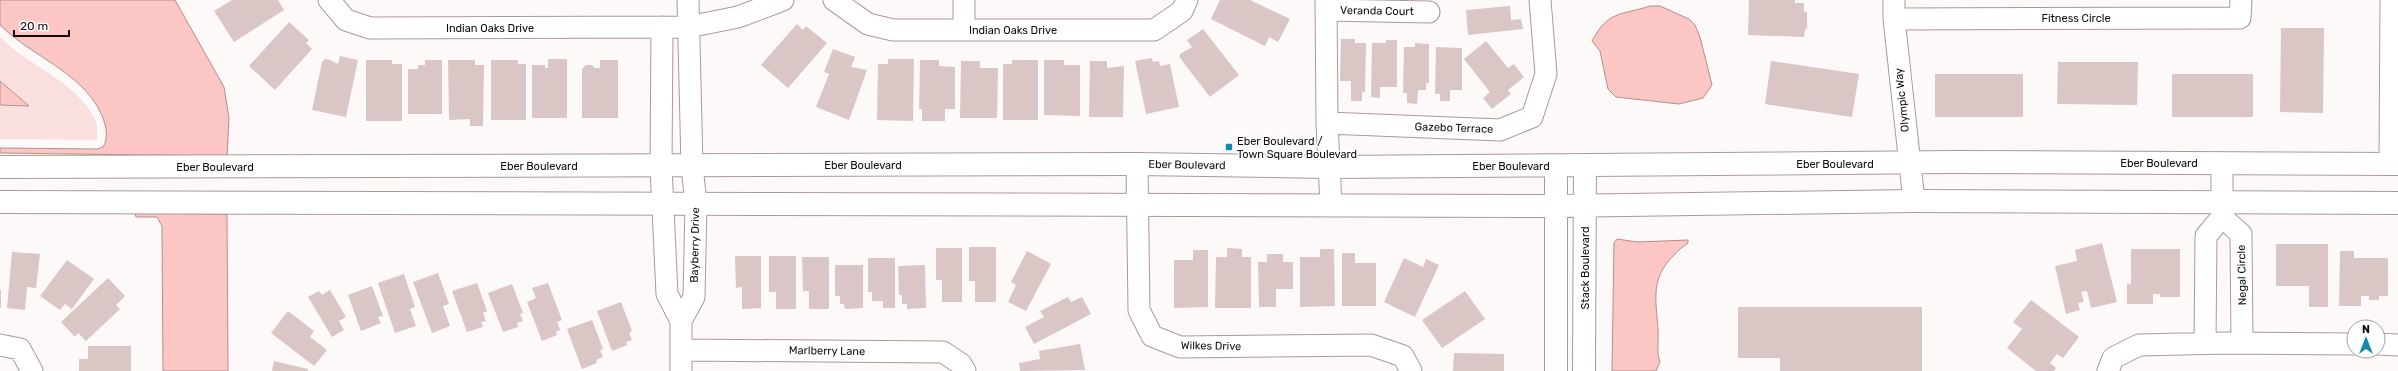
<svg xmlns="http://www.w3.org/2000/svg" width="2398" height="371" font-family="Rubik,sans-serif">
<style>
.green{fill:#f9e0de}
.water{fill:#fbc6c4;stroke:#b58e8c}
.building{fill:#d9c6c5}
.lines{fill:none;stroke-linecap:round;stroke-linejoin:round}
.minor-casing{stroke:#ab9998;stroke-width:23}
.tertiary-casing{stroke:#ab9998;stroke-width:24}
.minor{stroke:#fff;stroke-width:21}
.tertiary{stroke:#fff;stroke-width:22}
.poi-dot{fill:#158aae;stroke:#fff;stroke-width:1.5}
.labels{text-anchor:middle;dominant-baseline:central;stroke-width:3;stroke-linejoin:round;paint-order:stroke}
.street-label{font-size:11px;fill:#110b0b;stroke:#fff}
.poi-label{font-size:11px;fill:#110b0b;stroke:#fff;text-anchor:start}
</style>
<rect width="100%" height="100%" fill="#fdf9f9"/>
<path class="green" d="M0 37C28 66 80 83 96 122 98 127 97 134 97 140L0 139Z"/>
<path class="water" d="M0 0H175L224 87 229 118 227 156 0 153V148L97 149 103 147C114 130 96 101 84 89 60 64 25 50 0 25Z
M1650 6H1660L1689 19 1695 25 1700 37 1712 85 1703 98 1679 104 1616 97 1608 89 1600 51 1592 41C1609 10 1619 16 1650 6Z
M0 81 29 106 0 105Z
M135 213 227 214 228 371H163L162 226 157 217H136Z
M1617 239 1637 242 1688 240V243C1683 247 1678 250 1674 255 1650 279 1656 299 1658 329 1659 340 1656 352 1660 362L1656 371H1612L1614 243Z"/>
<path class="building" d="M232 0H278L284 10 234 42 214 11Z
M1220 0H1250L1290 19 1278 42 1269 37 1265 46 1211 19Z
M1749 0H1795V3H1804V12H1807V29H1805L1804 37 1748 35Z
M1510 6 1511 20 1521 19 1523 29 1468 35 1466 10Z
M289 22 309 40 306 43 312 49 275 90 249 66Z
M797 24 803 30 806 26 827 43 788 88 761 65Z
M2281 28H2324L2323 113 2280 112Z
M1203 29 1239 75 1210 97 1180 58V54L1192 47 1187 40Z
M1341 39H1355V43H1366L1365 92H1362V101H1351V81H1340Z
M1386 40H1397V87H1380V98L1371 97 1372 43H1386Z
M1486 41 1508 68 1514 64 1524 77 1508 90 1511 94 1492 109 1483 98 1490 92 1464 59Z
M1415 43 1429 44V83H1426V90H1418L1417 104 1407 103V93H1403L1404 47H1415Z
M1436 47 1462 48V90H1450V101H1440V94H1435Z
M833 49 855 57 851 67 867 70 849 120 816 107 829 74 824 72Z
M340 56 358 60 346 117 312 110 322 62 325 59 330 60 338 64Z
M1152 58 1153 62 1159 61 1160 66 1170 64 1179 107 1146 114 1135 61Z
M548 59H567V118H532V65H545V68H548Z
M888 59H914L913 121 877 120 878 64H888Z
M366 60H392V64H402V121H366Z
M425 60H442V114H408V69H418V65H425Z
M448 60H475V65H484L483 126H470V119L449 120Z
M491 60H518V64H526V120H491Z
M600 60H618V118H582V69L586 65H592L595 68H600Z
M920 60H939V66L955 67V109H945V121H922V109H919Z
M1012 60H1038V120H1003V64H1012Z
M1044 60H1064V65H1080V116L1044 115Z
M961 61H980V68H998L997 118H960Z
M1090 61H1107V68L1124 66 1123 117H1089Z
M1771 61 1859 74 1852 117 1765 104Z
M2058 62H2138L2137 105 2057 104Z
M1935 74H2023V117H1935Z
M2172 74H2253V117H2172Z
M2102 243 2117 302 2091 308 2087 291 2081 292 2084 302 2078 303 2080 310 2066 314 2055 266 2077 261 2075 250Z
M2276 244H2328V307H2309V286H2276Z
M969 247H996V302H975V281H969Z
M936 248H962V302H942V280H936Z
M1227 248 1242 249V257H1251V308H1215L1216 257H1227Z
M1320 249H1334L1335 306 1300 307V257H1320Z
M2131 249H2180V297H2160V294H2153V304H2127V284H2131Z
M1193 250H1208V307L1174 308V260H1193Z
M1027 251 1051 264 1026 311 1008 302 1016 285 1011 282Z
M2340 251H2354V258H2388V296H2379V300H2369V296H2361V306H2339Z
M12 252 40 254 36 288 27 287 25 310 7 308Z
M1342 253H1355V263H1376V306H1342Z
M1267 254H1283V262H1293V289H1276V307H1259L1258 262H1267Z
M735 256H761V308L742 309V287L736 288Z
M769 256H796V309H776V292H769Z
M802 257H829V309H809V291H803Z
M868 258H895V308H883V301H872V292H868Z
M1404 258 1423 267 1426 259 1439 265 1415 317 1384 302Z
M67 260 94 279 72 309 65 304 60 310 40 296Z
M835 265H863V308L845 309 844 304H840V296H835Z
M925 265 926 308 907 309V304H902V295H899L898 266Z
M438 273 449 304 443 306 450 326 432 333 413 282Z
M404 274 415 307 410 309 416 326 395 333 378 283Z
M108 278 125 296 116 305 120 309 86 341 78 333 75 337 61 322Z
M477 283 487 311 483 313 486 321 481 322 483 327 467 332 452 291Z
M548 283 562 320 557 322 560 330 556 332 557 335 542 341 527 302 536 298 532 288Z
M512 284 523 313 520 314 523 321 517 323 518 327 503 332 488 293Z
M372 286 383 316 378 317 381 323 361 331 348 295Z
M0 290H1V308H0Z
M330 290 346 317 339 321 344 330 332 337 308 297 319 291 322 295Z
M1465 291 1485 319 1442 348 1422 320Z
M1068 297 1071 302 1082 297 1091 314 1034 344 1025 327 1044 317 1040 311Z
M2031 300 2079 337 2063 358 2057 354 2050 363 2056 368 2054 371H2036L2007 348 2022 329 2013 322Z
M621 302 632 331 629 333 632 340 626 342 627 345 612 351 597 311Z
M1738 307H1922V371H1780V358H1738Z
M288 311 314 331 310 337 327 350 314 366 271 333Z
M592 320 603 349 600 350 603 357 596 360 597 363 582 369 567 329Z
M1080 344 1085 370 1020 371 1019 363 1040 359 1039 351Z
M88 346H131V371H79V359H88Z
M1454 353 1504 354V371H1453Z
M274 361 308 369V371H272Z"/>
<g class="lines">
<g class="minor-casing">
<path id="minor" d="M329 0 346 20 370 28 688 27 738 17 783 0
M834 0 868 24 893 30H1154L1182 11 1187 0
M1326 0 1327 123 1331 205
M1894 0V19L1914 201
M1326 10 1429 12
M1894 19 2240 18 2241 0
M662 27 661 166 667 294 681 321V371
M964 30V0
M1327 123 1500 130 1532 117 1546 74 1540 0
M1137 164 1139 310 1152 336 1180 347 1371 345 1403 356 1411 371
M2390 164 2391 0
M2222 217 2241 234 2242 343
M681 321 694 297 696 204 692 166 688 0
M2205 343 2206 236 2222 217V163
M2378 344 2398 345
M0 345 20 349 32 371
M682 350 943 352 961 364 965 371
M2108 371 2113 358 2139 345 2225 343 2354 344"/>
</g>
<g class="tertiary-casing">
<path id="tertiary" d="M1556 166V371
M0 167 1137 164 1329 167 1954 162 2398 164
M0 202 1556 206 1914 201 2398 203
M1584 371 1585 166"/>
</g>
<use href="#minor" class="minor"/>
<use href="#tertiary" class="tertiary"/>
</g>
<rect class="poi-dot" x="1225" y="143" width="8" height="8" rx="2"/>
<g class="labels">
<g class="street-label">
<text transform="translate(1377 11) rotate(1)">Veranda Court</text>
<text x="2076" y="18">Fitness Circle</text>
<text x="490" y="28">Indian Oaks Drive</text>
<text x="1013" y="30">Indian Oaks Drive</text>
<text transform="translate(1902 100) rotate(-96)">Olympic Way</text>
<text transform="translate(1454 128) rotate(2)">Gazebo Terrace</text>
<text x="2159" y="163">Eber Boulevard</text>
<text x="1835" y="164">Eber Boulevard</text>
<text x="863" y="165">Eber Boulevard</text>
<text transform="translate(1187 165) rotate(1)">Eber Boulevard</text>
<text x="539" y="166">Eber Boulevard</text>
<text x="1511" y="166">Eber Boulevard</text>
<text x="215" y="167">Eber Boulevard</text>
<text transform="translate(695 245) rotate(-89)">Bayberry Drive</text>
<text transform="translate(1585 268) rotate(-90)">Stack Boulevard</text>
<text transform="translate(2242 275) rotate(-91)">Negal Circle</text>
<text transform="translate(1211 346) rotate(1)">Wilkes Drive</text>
<text transform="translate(827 351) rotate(1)">Marlberry Lane</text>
</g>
<g class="poi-label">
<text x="1237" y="141">Eber Boulevard /<tspan x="1237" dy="13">Town Square Boulevard</tspan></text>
</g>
</g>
<g transform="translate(2366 339)"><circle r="19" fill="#ffffff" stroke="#a09d9d"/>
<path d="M0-3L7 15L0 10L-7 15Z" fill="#158aae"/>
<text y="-6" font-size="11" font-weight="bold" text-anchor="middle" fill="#110b0b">N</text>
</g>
<path d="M14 30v6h55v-6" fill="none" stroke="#110b0b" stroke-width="2"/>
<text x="20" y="30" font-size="12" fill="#110b0b" stroke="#ffffff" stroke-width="3" paint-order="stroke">20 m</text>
</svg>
